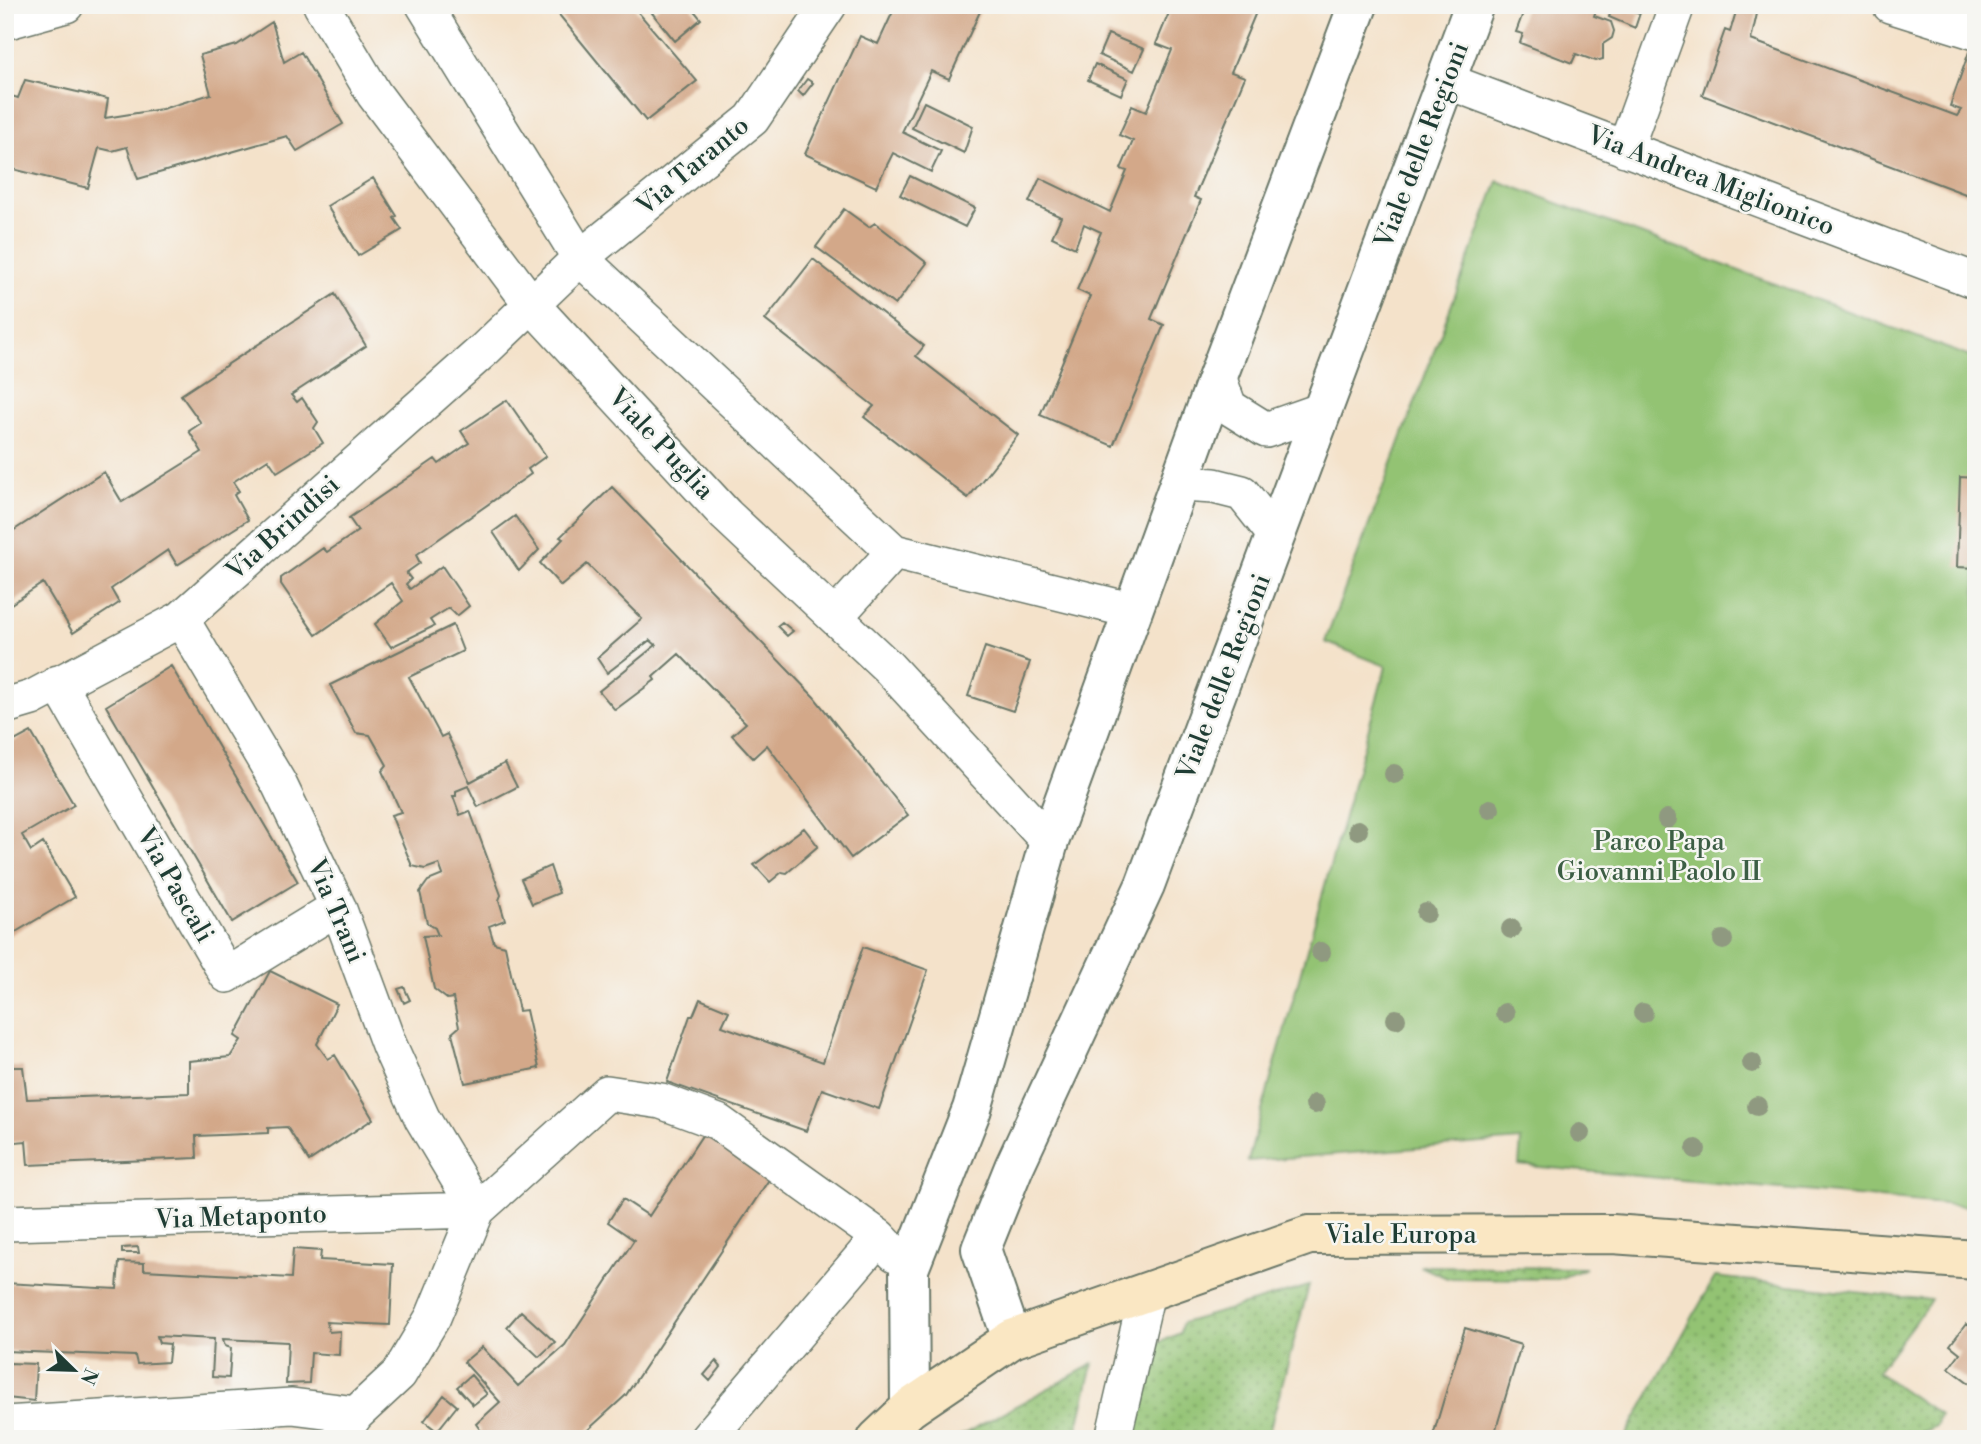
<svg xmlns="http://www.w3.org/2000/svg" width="1981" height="1444" font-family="'Libre Bodoni',serif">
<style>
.grass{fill:url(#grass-dots);stroke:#598054;stroke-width:2}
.park{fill:#93c373;stroke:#598054;stroke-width:2}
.building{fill:#d3a889}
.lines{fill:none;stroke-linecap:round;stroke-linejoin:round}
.minor-casing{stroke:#6a7768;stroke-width:38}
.tertiary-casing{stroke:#6a7768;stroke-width:42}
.secondary-casing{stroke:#6a7768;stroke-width:42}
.minor{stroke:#fff;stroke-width:35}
.tertiary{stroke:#fff;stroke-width:38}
.secondary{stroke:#fae7c3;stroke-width:38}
.tree{fill:#8f9980}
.labels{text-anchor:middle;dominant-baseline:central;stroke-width:5;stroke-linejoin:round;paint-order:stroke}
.street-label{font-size:26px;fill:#1f3d34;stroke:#f6f6f2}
.park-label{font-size:26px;fill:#3c5e44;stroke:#f6f6f2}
</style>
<defs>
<pattern id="grass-dots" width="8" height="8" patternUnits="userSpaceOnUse" patternTransform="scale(1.75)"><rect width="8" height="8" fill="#93c373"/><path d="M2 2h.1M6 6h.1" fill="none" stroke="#77a05f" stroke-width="1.8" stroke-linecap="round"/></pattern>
</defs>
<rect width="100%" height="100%" fill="#f6f6f2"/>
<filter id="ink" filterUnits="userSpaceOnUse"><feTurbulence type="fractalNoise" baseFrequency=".0143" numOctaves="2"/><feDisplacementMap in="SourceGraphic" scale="14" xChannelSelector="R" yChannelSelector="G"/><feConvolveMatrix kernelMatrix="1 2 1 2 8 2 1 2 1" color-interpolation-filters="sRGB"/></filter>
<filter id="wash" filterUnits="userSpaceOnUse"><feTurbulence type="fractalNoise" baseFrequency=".00686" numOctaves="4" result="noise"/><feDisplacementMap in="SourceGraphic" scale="28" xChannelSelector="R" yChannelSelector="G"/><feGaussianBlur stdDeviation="1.57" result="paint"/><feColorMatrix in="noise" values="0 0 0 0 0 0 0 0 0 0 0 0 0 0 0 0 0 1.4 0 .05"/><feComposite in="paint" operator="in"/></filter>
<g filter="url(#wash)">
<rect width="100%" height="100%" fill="#f4e2ca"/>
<path class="grass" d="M1420 1266 1586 1268 1558 1279 1447 1278Z
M1715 1277 1931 1300 1877 1372 1940 1415 1936 1426 1907 1439H1624Z
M1309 1286 1267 1439H1113L1132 1355 1180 1333 1182 1323Z
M1093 1364 1075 1439H955Z"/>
<path class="park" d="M1498 181 1976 359V1207L1519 1165 1521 1140 1248 1161 1386 666 1325 642Z"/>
<g id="blocks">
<path class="building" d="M551 5H632L697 81 646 121Z
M661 5H695L692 8 701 19 675 41 652 13Z
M896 5H983L949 79 931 71 902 132 941 151 931 172 893 153 876 187 805 154 860 36 878 44Z
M1165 5H1259L1231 72 1245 77 1194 197 1201 200 1151 319 1164 325 1113 446 1040 415 1090 296 1077 290 1101 232 1084 224 1075 248 1052 237 1061 217 1029 202 1040 178 1110 212 1127 171 1121 169 1133 141 1119 135 1132 106 1146 112 1172 50 1156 44 1171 8Z
M1526 5H1598L1594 16 1611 22 1614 31 1612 38 1603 44V59L1596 61 1576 54 1572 63 1520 43 1523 34 1516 32Z
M1613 5 1640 13 1635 28 1609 17Z
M1738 5H1759L1751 40 1957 116 1961 110 1950 106 1969 52 1976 54V198L1702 95 1725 30 1730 32Z
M272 22 284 62 301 52 343 124 297 151 287 136 138 179 127 147 112 151 99 148 88 188 5 167V94L18 98 25 80 108 99 105 118 162 109 211 94 200 55 237 45Z
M1108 34 1144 49 1134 71 1099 55Z
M1095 64 1128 79 1121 95 1088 80Z
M807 79 813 83 803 96 798 91Z
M924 102 973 126 964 153 912 128Z
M910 176 975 208 965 227 900 195Z
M373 178 397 216 394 218 402 230 358 256 327 206Z
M844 209 869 227 875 223 927 263 895 305 816 247Z
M813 259 924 346 916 356 1018 435 968 498 864 417 874 406 765 320Z
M335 294 366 346 291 395 297 402 302 398 318 422 314 428 323 443 277 472 268 459 233 482 239 491 234 495 248 520 177 565 168 550 111 589 119 603 73 633 43 583 5 608V536L104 472 122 502 202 452 189 431 201 423 181 395Z
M507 400 546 456 528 469 531 474 416 555 420 563 406 573 411 579 406 584 410 589 442 566 469 606 457 616 449 608 430 620 434 626 391 647 375 624 403 601 391 583 316 635 281 584V578L323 548 327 552 358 531 349 518 435 459 439 464 469 443 461 431Z
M1960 477 1976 478V568L1957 567Z
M612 487 814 697 908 815 851 858 767 745 753 758 732 735 746 723 679 654 653 677 655 680 615 710 599 691 656 645 650 640 607 673 597 658 642 619 587 564 561 586 540 563 563 539 560 537Z
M515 516 539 550 519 571 493 532Z
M782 622 793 631 787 636 777 626Z
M453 625 463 651 409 677 441 737 447 734 470 782 505 763 517 787 478 807 468 786 456 791V796H453L460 815 470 811 501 895 499 900 505 920 489 926 494 943 505 946 519 1011 526 1010 539 1068 465 1083 452 1033 459 1027 453 998 447 999 434 989 423 936 438 935 435 928 427 923 420 892 428 881 443 875 439 864 425 869 412 866 391 815 401 812 382 771 387 765 370 735 356 733 330 685Z
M985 647 1030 662 1013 711 968 696Z
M171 666 298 882 232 922 106 706Z
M31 732 74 805 22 835 31 851 43 843 75 897 7 937 5 746Z
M804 828 818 846 787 873 782 872 770 882 754 865Z
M550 866 559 893 532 904 521 879Z
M863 947 928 970 879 1109 822 1089 806 1131 667 1082 690 1016H693L700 999 729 1011 722 1026 823 1062Z
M270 971 337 1004 317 1044 328 1059 335 1055 373 1119 309 1161 287 1127 268 1128V1133L196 1136 197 1158 28 1165 26 1141 5 1143V1067H23L27 1099 189 1093V1061L230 1057 241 1040 235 1036Z
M404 987 410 1000 404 1003 398 989Z
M703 1134 770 1178 626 1395 578 1439H476L481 1431 476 1424 500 1402 464 1362 482 1347 518 1386 565 1345 634 1240 608 1222 623 1199 649 1216Z
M138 1247 139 1253H122V1248Z
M293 1249 321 1251 320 1260 393 1264 390 1325 326 1322 329 1332 340 1331 339 1355 311 1353 309 1383 286 1384 288 1342 223 1339 225 1346 231 1348 229 1378 212 1377 214 1339 157 1336 159 1343 170 1344 168 1362 137 1364 135 1356 5 1351V1283L117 1289 119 1262 144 1263V1270L291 1278Z
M521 1311 555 1342 539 1357 507 1327Z
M1966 1324 1976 1331V1379L1972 1385 1949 1368 1960 1353 1950 1345Z
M1465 1328 1521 1345 1493 1439H1432Z
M716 1361 721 1367 710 1381 704 1375Z
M9 1363 36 1364 34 1401 7 1398Z
M471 1375 487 1394 473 1405 457 1387Z
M444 1395 457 1406 437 1431 424 1421Z"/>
</g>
</g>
<g filter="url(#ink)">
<use href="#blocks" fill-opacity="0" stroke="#6a7768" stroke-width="2"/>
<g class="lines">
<g class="minor-casing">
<path id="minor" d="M321 5 374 94 532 305 726 515 888 667 1049 842
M424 5 580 258 894 552 1134 611
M1890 5 1976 32
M5 22 66 5
M1447 81 1976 281
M1625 149 1677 5
M1218 376 1229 407 1266 430 1320 411
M1181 484 1214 486 1242 493 1276 536
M835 617 894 552
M58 683 227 975 338 907
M5 706 32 698 181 619 485 349 580 258 752 119 829 5
M5 1223 477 1210 422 1118 389 1045 338 907 279 784 181 619
M5 1424 292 1406 356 1414
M338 1439 356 1414 399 1374 433 1317 477 1210 607 1093 661 1101 718 1122 879 1237
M707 1439 879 1237 895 1254
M1113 1439 1147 1292"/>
</g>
<g class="tertiary-casing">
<path id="tertiary" d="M1012 1339 981 1249 1014 1167 1145 885 1474 5
M910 1408 909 1269 972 1109 1049 842 1218 376 1358 5"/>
</g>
<g class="secondary-casing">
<path id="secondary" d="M877 1439 910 1408 1012 1339 1309 1235 1612 1234 1976 1260"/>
</g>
<use href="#minor" class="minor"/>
<use href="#tertiary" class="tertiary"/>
<use href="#secondary" class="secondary"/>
</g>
<g class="tree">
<circle cx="1394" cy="774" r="10"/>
<circle cx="1490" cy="809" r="10"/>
<circle cx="1667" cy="819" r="10"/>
<circle cx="1358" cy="830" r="10"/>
<circle cx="1426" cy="913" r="10"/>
<circle cx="1511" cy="929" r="10"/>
<circle cx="1723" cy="940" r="10"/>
<circle cx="1321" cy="952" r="10"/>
<circle cx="1505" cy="1013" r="10"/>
<circle cx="1643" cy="1013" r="10"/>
<circle cx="1396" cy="1019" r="10"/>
<circle cx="1752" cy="1063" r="10"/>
<circle cx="1315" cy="1104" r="10"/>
<circle cx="1757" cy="1106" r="10"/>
<circle cx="1580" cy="1133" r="10"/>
<circle cx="1696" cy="1149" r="10"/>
</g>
</g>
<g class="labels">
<g class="street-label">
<text transform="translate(1422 145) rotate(-69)">Viale delle Regioni</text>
<text transform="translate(693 166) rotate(-40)">Via Taranto</text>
<text transform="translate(1711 181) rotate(21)">Via Andrea Miglionico</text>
<text transform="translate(661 444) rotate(47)">Viale Puglia</text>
<text transform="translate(283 528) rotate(-42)">Via Brindisi</text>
<text transform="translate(1224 677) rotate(-69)">Viale delle Regioni</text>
<text transform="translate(175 885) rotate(60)">Via Pascali</text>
<text transform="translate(336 911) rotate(67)">Via Trani</text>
<text transform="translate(241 1217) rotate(-2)">Via Metaponto</text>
<text x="1401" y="1235">Viale Europa</text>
</g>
<g class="park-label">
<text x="1659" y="842">Parco Papa<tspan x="1659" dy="30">Giovanni Paolo II</tspan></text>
</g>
</g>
<rect width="1981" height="1444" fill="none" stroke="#f6f6f2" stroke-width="28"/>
<g transform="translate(74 1370) rotate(113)" stroke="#f6f6f2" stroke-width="5" paint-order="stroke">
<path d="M0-5L12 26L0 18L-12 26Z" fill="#1f3d34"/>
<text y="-10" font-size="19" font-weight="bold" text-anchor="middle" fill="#1f3d34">N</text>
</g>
</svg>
